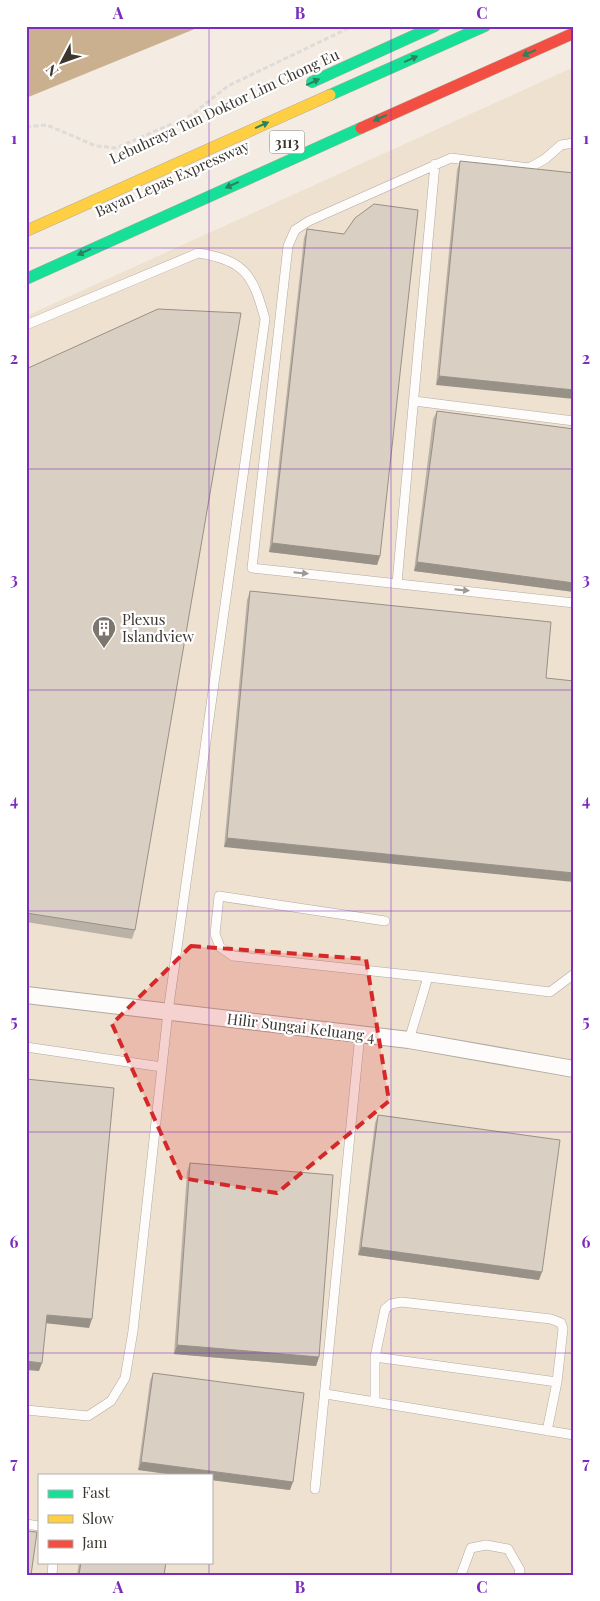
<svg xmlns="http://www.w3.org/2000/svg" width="600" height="1601" font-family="'Playfair Display',serif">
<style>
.built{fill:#efe1cf;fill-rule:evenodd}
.water{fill:#cab08f}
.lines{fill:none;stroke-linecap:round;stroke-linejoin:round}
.lane-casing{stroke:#b0a9a2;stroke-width:10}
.street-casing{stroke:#b0a9a2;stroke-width:18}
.fast-casing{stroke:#b5aa9b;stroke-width:12}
.slow-casing{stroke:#b5aa9b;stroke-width:12}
.jam-casing{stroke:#b5aa9b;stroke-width:12}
.path{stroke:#dedbd8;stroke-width:3;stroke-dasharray:5 2.5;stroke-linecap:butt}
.lane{stroke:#fdfcfb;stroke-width:9}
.street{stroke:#fdfcfb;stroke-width:16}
.fast{stroke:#16e098;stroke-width:11}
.slow{stroke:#ffcf43;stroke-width:11}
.jam{stroke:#f24e42;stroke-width:11}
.wall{fill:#bbb2a7}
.shaded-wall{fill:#989188}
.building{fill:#d9cfc2;stroke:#989188}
.oneway{fill:#2b825e}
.oneway2{fill:#9c9995}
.marked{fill:#d62828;fill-opacity:0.2;stroke:#d62828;stroke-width:4;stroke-dasharray:10 6;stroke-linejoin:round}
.grid{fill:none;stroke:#7b2cbf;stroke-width:1;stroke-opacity:0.55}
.labels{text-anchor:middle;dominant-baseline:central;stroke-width:4.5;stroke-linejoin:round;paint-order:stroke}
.shield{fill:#fff;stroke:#76726d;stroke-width:1}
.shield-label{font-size:14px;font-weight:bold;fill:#3c362f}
.street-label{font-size:15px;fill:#3c362f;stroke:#fff}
.poi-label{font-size:15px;fill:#3c362f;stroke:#fff;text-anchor:start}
.neatline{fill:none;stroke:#7b2cbf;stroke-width:2}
.grid-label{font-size:16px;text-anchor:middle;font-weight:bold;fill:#7b2cbf}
</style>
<rect width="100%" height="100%" fill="#f4ece2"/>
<path class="built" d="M574 67V1575H26V316ZM39 1475H211V1562H39Z"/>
<path class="water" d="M26 26H202L26 98Z"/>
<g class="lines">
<g class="lane-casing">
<path id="lane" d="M574 143 561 145 545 159 529 168 451 158 309 221 295 230 288 246 252 568 574 603
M26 325 198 253C245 260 253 275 265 319L168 1012 133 1331 125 1378 111 1401 88 1416 26 1410
M414 401 574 421
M397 583 435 164
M385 921 219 896 215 934 220 947 233 956 428 977
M409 1040 428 977 550 992 574 974
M26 1047 162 1067
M375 1357 557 1382
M326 1394 574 1435
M375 1402V1357L385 1309 391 1304 401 1302 551 1319 561 1323 563 1329 557 1382 547 1431
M315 1489 360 1034
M26 1524 39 1526
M52 1575 53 1562
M461 1575 471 1548 486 1545 508 1549 520 1570 519 1575"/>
</g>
<g class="street-casing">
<path id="street" d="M26 995 409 1040 574 1069"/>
</g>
<g class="fast-casing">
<path id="fast" d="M312 82 435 26
M330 95 485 26
M26 279 361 128"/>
</g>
<g class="slow-casing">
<path id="slow" d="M26 231 330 95"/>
</g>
<g class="jam-casing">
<path id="jam" d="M361 128 574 33"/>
</g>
<path class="path" d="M26 127 47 125 96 146 116 148 190 116 228 86 353 26"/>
<use href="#lane" class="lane"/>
<use href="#street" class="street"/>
<use href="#fast" class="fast"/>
<use href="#slow" class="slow"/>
<use href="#jam" class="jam"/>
</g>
<path class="wall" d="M460 161 574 173 436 385 457 170Z
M307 229 344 234 380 556 377 565 269 552 304 238Z
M26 369 135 930 132 939 26 922Z
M437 411 574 429V592L414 571 433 419Z
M250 591 551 622 224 847 247 600Z
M378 1115 539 1280 358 1255 375 1123Z
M190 1163 319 1357 316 1366 174 1354 187 1172Z
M153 1373 290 1490 211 1480V1475L138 1470 150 1381Z
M79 1562H166L164 1575H77Z"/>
<path class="shaded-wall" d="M439 376 574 390V399L436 385Z
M272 543 380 556 377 565 269 552Z
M417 562 574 583V592L414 571Z
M227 838 574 873V882L224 847Z
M361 1247 542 1272 539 1280 358 1255Z
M47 1315 92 1319 89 1328 44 1323Z
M177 1345 319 1357 316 1366 174 1354Z
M26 1361 42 1363 39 1371 26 1370Z
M141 1462 293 1482 290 1490 211 1480V1475H174L138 1470Z"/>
<path class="building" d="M460 161 574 173V390L439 376Z
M374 204 418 210 380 556 272 543 307 229 344 234 355 218Z
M158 309 241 313 135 930 26 913V369Z
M437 411 574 429V583L417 562Z
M250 591 551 622 546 678 574 681V873L227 838Z
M26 1079 114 1088 92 1319 47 1315 42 1363 26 1361Z
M378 1115 560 1140 542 1272 361 1247Z
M190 1163 333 1175 319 1357 177 1345Z
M153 1373 304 1393 293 1482 141 1462Z
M26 1531 37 1532 31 1575H26Z
M81 1562H166L164 1575H79Z"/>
<defs><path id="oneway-solid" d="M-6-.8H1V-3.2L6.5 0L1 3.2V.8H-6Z" transform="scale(1.25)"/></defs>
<g class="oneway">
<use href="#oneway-solid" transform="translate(529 53) rotate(156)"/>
<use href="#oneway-solid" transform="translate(411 59) rotate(-24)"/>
<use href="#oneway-solid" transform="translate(313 82) rotate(-25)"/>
<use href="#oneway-solid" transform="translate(380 118) rotate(156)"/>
<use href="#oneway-solid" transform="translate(262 125) rotate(-24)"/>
<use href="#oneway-solid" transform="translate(232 185) rotate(156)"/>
<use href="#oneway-solid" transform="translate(84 252) rotate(155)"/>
</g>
<g class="oneway2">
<use href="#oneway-solid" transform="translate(301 573) rotate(6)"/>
<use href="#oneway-solid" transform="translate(462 590) rotate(6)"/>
</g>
<path class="marked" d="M191 946 366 959 389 1101 277 1193 181 1178 112 1024Z"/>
<path class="grid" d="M209 26V1475M391 26V1575M26 248H574M26 469H574M26 690H574M26 911H574M26 1132H574M26 1353H574M209 1562V1575"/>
<defs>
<g id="building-pin" transform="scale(1.25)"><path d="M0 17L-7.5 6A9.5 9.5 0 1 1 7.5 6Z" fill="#7c766e" stroke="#fff"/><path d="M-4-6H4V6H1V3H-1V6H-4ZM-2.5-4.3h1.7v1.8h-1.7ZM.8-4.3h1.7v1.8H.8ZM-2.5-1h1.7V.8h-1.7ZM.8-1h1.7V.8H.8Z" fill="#fff"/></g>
</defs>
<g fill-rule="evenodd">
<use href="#building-pin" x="104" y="628"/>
</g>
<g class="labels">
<rect class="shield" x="269.5" y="130.5" width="35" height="23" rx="4"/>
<g class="shield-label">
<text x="287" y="142">3113</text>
</g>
<g class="street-label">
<text transform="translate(224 106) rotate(-25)">Lebuhraya Tun Doktor Lim Chong Eu</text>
<text transform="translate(172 178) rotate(-24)">Bayan Lepas Expressway</text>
<text transform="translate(301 1027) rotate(7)">Hilir Sungai Keluang 4</text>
</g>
<g class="poi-label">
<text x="122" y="619">Plexus<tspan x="122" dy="17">Islandview</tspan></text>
</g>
</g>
<rect width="600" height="1601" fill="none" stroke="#ffffff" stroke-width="55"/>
<rect x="38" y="1474" width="175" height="90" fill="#ffffff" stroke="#b1afac"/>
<rect x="48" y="1490" width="25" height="8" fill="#16e098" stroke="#b1afac"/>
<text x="82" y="1498" font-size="15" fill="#3c362f">Fast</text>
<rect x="48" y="1515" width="25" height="8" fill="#ffcf43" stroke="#b1afac"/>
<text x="82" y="1524" font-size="15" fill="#3c362f">Slow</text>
<rect x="48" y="1540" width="25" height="8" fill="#f24e42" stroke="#b1afac"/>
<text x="82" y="1548" font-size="15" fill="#3c362f">Jam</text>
<g transform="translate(62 62) rotate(229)" stroke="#ffffff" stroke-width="4" paint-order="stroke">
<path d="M0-4L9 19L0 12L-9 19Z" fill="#3c362f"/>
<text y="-8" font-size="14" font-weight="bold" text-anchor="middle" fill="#3c362f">N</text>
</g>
<rect x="28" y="28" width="544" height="1546" class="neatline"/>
<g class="grid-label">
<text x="118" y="19">A</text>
<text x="300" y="19">B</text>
<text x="482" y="19">C</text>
<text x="14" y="144">1</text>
<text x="586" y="144">1</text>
<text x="14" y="364">2</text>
<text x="586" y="364">2</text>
<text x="14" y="585">3</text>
<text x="586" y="585">3</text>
<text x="14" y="806">4</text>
<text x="586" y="806">4</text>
<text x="14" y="1027">5</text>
<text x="586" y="1027">5</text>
<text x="14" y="1248">6</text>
<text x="586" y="1248">6</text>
<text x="14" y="1469">7</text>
<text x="586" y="1469">7</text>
<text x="118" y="1593">A</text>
<text x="300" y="1593">B</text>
<text x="482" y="1593">C</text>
</g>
</svg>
